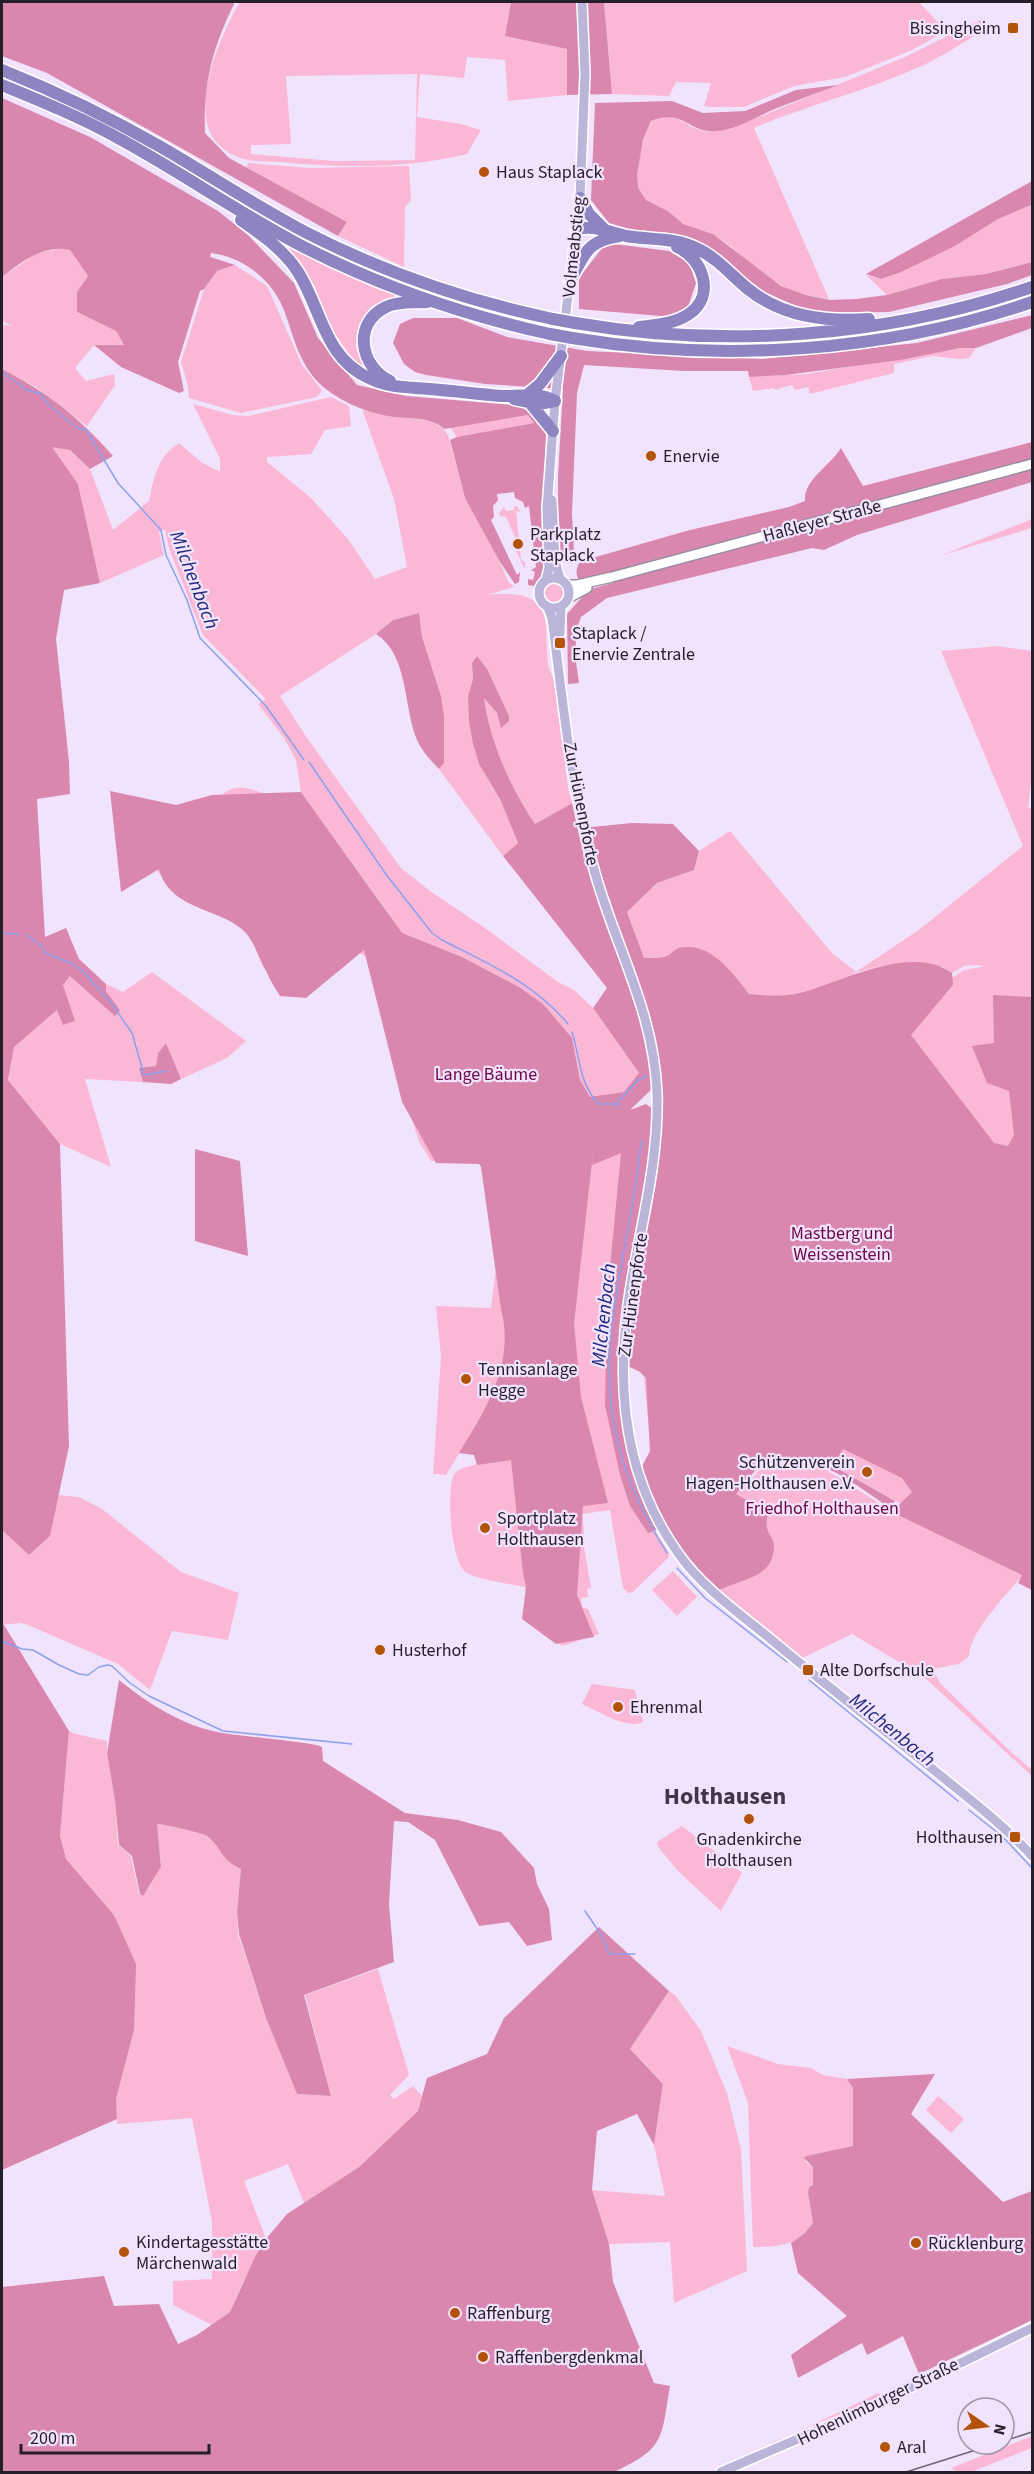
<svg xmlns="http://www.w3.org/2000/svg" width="1034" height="2474" font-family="'Source Sans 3',sans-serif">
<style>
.green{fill:#fbb7d6;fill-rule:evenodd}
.forest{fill:#d987ae;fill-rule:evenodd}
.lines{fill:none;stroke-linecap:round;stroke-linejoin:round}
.stream{stroke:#8ca1eb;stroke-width:1.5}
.secondary-casing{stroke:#9a8da4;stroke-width:12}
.primary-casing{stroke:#fff;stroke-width:12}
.highway-casing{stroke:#fff;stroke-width:15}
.secondary{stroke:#fff;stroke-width:9}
.primary{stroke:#bbb5da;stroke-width:9}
.highway{stroke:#8e84c2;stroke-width:12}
.rail{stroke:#6e6574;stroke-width:1.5}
.highway-bridge-casing{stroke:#fff;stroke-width:15;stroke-linecap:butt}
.highway-bridge{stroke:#8e84c2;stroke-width:12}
.poi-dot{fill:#b3530a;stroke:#f1e3fc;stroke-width:2}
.labels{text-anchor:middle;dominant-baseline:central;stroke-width:4.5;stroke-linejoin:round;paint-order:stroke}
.poi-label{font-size:18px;fill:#241f28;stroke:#f1e3fc;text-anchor:start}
.street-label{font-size:18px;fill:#241f28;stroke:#f1e3fc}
.park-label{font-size:18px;fill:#6b0645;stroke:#f1e3fc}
.water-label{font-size:20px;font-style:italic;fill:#1f287c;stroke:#f1e3fc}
.district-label{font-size:24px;font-weight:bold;fill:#403549;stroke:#f1e3fc}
</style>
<rect width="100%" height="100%" fill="#f1e3fc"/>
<path class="green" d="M240 2H511L505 36 567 49V95L508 101 505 60 467 57 464 78 420 74 417 117 461 124 481 130 467 154C406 169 342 168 280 162 269 161 256 162 244 159 233 156 221 149 214 139 190 104 221 34 240 2ZM417 74 415 160 334 161 251 154V145L291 144 286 76Z
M604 2H919L946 31 912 50 845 77 794 86 744 107H709L704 106 711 83 676 82 669 96 612 94Z
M980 20 986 22 989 27C965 41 942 57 917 68 864 92 807 105 754 128L829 299C813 296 798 294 784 287 757 275 739 249 714 235 704 229 693 229 683 225 678 222 674 216 670 212 658 204 642 203 637 188 632 172 644 135 652 121 682 109 680 127 705 131 716 132 726 129 737 126L905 57Z
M249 163 309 168 409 166 411 200 405 207 404 267 338 236 347 222 246 167Z
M1032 204V262L986 274 942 279 887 295 866 275 881 279 955 246 998 219Z
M284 246 399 297 372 306 360 323 356 347 367 372 351 357 332 329 314 285Z
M62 248 70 250 88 276 77 292V312L116 331 124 346 94 345 75 368 86 381 114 374 115 385 87 426 36 387 2 369V325L13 326 2 321V277L37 253Z
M235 265 267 286 302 365 321 389V392L317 397 241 413 189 398 188 386 181 362 204 289 217 271Z
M960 348H976L969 358 959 359 933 356 894 364V373L810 394 808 387 795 390 792 385 775 390 774 388 753 391 749 377 806 374Z
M331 397 349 406 351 426 325 430 311 454 267 457V462L310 497 348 539 375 579 407 567 394 499 363 412 364 409C373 412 382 415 392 417 412 420 435 415 448 435L465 498 491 542 508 581 514 587 487 595C507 593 538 591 544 616 548 631 546 649 548 664 549 670 553 676 554 682L569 793 574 802 535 824C509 787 490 742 484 697L497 713 501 727 509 721 487 669 472 663 473 679 468 696 469 722 473 744 479 764 500 799 518 843 503 856 439 769 444 762 441 696 422 637 419 613 393 620 376 634 280 696 307 738 401 868 430 891 485 928 558 982 574 990 593 1008 639 1073 624 1092 590 1098 580 1080 572 1038 519 987 462 957 423 942 577 1080 589 1106 634 1131 631 1248 620 1322 618 1374 651 1525 669 1553V1557L633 1592 628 1593 623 1588 610 1510 582 1514 584 1531 583 1541 591 1588 587 1589 588 1597 581 1598 582 1607 588 1609 599 1634 562 1646 529 1615 525 1587C510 1584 480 1580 467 1573 451 1566 445 1487 455 1473 462 1464 497 1462 508 1460L472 1432 446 1475 433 1474 441 1356 436 1306 491 1308 496 1268 506 1328 505 1351 500 1371 511 1345 496 1158 431 1161 419 1142 390 1050 366 957 357 951 260 939 166 881 153 866 181 804 222 795C235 782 253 789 268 795L386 910 301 792 296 760 284 738 258 704 266 699 203 635 169 548 165 529 159 532 164 555 100 583 78 484 51 446 70 450 90 469 113 530 149 501C154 478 157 457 179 443L201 462 220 472V459L193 404 233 415 248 416Z
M528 415 534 423 457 437 450 427Z
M514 506 518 507 520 512 516 511 521 560 525 562V570L513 544H518L506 517 500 516 499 513 504 507 506 511 514 510Z
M1032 519V528L942 555Z
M543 593a11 11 0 1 1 22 0a11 11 0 1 1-22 0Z
M998 646 1032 651V774L1028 808 1032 809V1582L1022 1576C1005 1596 970 1632 969 1656L959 1664 932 1669 940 1683 1011 1752 1032 1770V1776L924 1677 852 1634 796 1661 715 1593 733 1582 651 1454 636 1288 662 1159 658 957 644 958 627 912 657 883 694 870 699 851 730 831 832 953 856 972 920 929 1023 846 941 651ZM975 965 986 966 964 970 953 977 851 974 881 966 943 967 952 973 964 966ZM765 1455 833 1466 901 1504 898 1515 825 1469 797 1462 759 1470 748 1484 746 1483Z
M152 972 246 1041 227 1058 181 1079 166 1043 158 1053 156 1066 139 1068 143 1082 85 1079 111 1167 60 1144 8 1080 14 1046 57 1010 63 985 70 976 120 1010 106 991V984L123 992Z
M58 1495 79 1497 102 1509 181 1572 239 1593 228 1640 172 1631 150 1690 118 1664 28 1625 20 1623 2 1625V1530L29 1555 50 1536Z
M673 1571 697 1597 677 1616 652 1590Z
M592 1684 635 1690 643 1722C627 1730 598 1711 582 1704Z
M69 1731 76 1734 107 1741V1753L115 1801 118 1845 131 1856 139 1894 143 1896 161 1867 157 1824C164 1824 202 1833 207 1836 222 1847 220 1860 241 1869L237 1912 238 1934 266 2018 297 2094 331 2096 305 1995 378 1969 409 2075 390 2095 394 2099 413 2086 422 2096 418 2111 359 2167 304 2203 288 2164 244 2181 266 2239 242 2284 230 2312 212 2325 173 2305V2281L212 2279V2222L192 2118 117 2124 116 2099 134 2030 114 1915 66 1859 60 1836Z
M682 1826 742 1873 721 1911 678 1871 658 1847 657 1842Z
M669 1991 675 1995 701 2031 727 2093 741 2150 747 2271 674 2303 670 2242 609 2244 591 2190 665 2196 654 2145 663 2084 630 2049Z
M727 2046 778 2064 811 2068 823 2075 847 2079 853 2088V2147L806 2156 805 2158 806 2162 813 2167V2185L808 2193 813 2223C801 2246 775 2247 753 2247L748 2103Z
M938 2096 964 2119 951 2133 926 2110Z
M878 2393 880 2394 879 2397 772 2446 771 2443 790 2436Z
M1032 2436V2448L971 2472H957L951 2468Z"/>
<path class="forest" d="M2 2H235C213 47 203 82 205 133L229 158 347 222 338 236 47 73 2 56Z
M511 2H604L612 94 567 95V49L505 36Z
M838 85C818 93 797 100 777 108 758 116 738 129 717 131 687 134 686 108 651 121L643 140 637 174 638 188 646 200 668 211 683 224 713 234 781 286 806 295 830 300 856 299 887 295 942 279 986 274 1032 262V275L1007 284 889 312 811 313 765 292 692 238 633 230 609 223 591 200 595 103 672 101 703 113 745 111 796 90Z
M2 98 90 137 218 211 248 235 294 283 318 338 357 385 406 396 514 405 532 412 530 414 537 422 540 421 546 434 543 501 546 560 542 578 534 586 528 585V579L533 580 535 572 531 570 536 567 529 506 525 508 523 502 515 498 514 492 497 494 498 500 493 506 494 517 491 520 517 575 520 572 519 582 515 584 500 562 465 498 450 440 457 437 534 423 528 415 444 429C429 415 407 420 388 416 364 412 335 399 318 382 299 362 294 338 285 313 274 281 244 257 211 253L210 257 235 265 217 271 204 289 200 291 178 362 184 391 179 393 121 367 94 345H124L116 331 77 312V292L88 276 70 250C44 244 21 262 2 277Z
M1032 181 1031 205 998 219 955 246 901 272 881 279 866 274Z
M606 243 669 251 689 263 696 283 687 310 672 317 579 309V278Z
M1032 315V328L976 348H960L900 360 786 375 749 377 748 371H684L584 365 577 393 572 513 574 552 558 559V476L563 389 485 384 426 375 415 372 404 364 393 343 400 324 413 318H457L507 337 587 351 762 359 917 343Z
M2 369C48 393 78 416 113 456L90 469 70 450 52 447 78 484 100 583 64 590 56 639 69 762 70 794 37 799 45 937 66 928 79 959 106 984V991L120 1010 115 1016 70 976 63 985 75 1021 63 1025 57 1010 14 1047 8 1080 60 1144 69 1446 50 1536 29 1555 2 1530Z
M1032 442V482L857 535 824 550 812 548 607 598 581 617 577 628 575 655 579 683 568 684 567 614 583 596 581 592 616 582 615 571 581 582C573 574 577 567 582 558L589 559 686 531 789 507 805 501C803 480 831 465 841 448L863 486Z
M419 613 422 637 441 696 444 717V763L439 769C431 761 422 751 417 740 403 707 409 655 376 634L393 620Z
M477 656 487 669 509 716V721L501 728 497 713 484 698C490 742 510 787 535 824L574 802 582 828 632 823 673 824 699 851 694 870 657 883 627 912 644 958C651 957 661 959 667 956 672 954 673 950 679 948 710 941 732 972 749 994 767 996 786 997 804 992 845 980 912 944 952 973L953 985 911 1035 994 1143 1008 1146 1014 1135 1009 1091 987 1083 972 1046 994 1043 993 995 1032 997V1590L1018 1583 1022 1575 892 1512 912 1492 902 1478 843 1449 833 1466 895 1501 890 1508C846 1479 816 1449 759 1466L736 1494 768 1513C767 1518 766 1524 767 1528 768 1534 774 1539 774 1546 773 1581 740 1577 715 1593L663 1528 648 1533 630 1506 620 1475 605 1405 607 1299 621 1153 592 1165 593 1153 574 1324 581 1397 608 1503 583 1506 577 1595 594 1637 556 1644 522 1619 526 1587 523 1573 511 1460 477 1465 474 1455 459 1453C487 1408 515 1363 501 1309L481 1167 479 1164 436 1163 402 1102 364 950 306 998 280 996C275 988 270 980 266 971 258 958 255 941 243 930 217 907 170 910 159 869L121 892 110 791 176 805 212 795 301 792 402 933 462 957 519 987 543 1004 572 1038 580 1080 590 1097 624 1092 639 1073 593 1008 607 988 503 856 518 843 500 799 479 764 473 744 469 722 468 696 473 679 472 663ZM655 1086C657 1088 659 1090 660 1093 663 1100 661 1113 661 1121 662 1203 626 1283 628 1366L640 1372 646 1378 650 1451 638 1474 625 1424 619 1356 627 1284 652 1141 653 1109 646 1104 630 1110Z
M166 1043 181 1079 171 1084 143 1082 139 1068 156 1066 158 1053Z
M195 1149 240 1161 248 1256 195 1241Z
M2 1625H4L69 1731 60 1836 66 1859 114 1915 136 1964 134 2030 116 2099 117 2119 2 2170Z
M119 1680C149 1704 180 1724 217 1732 234 1736 316 1742 322 1747L323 1761 405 1813 458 1820 501 1832 534 1868 537 1884 549 1909 552 1940 527 1946 509 1922 479 1926 435 1840 408 1822 394 1821 389 1904 394 1962 304 1995 331 2096 297 2094 266 2018 239 1934 237 1912 241 1869C219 1859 222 1847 207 1836 202 1833 164 1824 157 1824L161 1867 143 1896 140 1894 132 1856 119 1845 115 1801 107 1753Z
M599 1927 669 1991 630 2049 663 2084 654 2145 637 2114 597 2131 592 2190 609 2244 613 2282 654 2383 670 2386C661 2438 666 2448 614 2472H2V2287L104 2276 114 2306 159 2304 178 2344 197 2335 230 2312 255 2257 266 2239 287 2214 359 2167 418 2111 427 2078 487 2054 504 2018Z
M935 2074 911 2114 1003 2202 1032 2191V2320L919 2374 903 2336 867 2355 862 2343 798 2378 791 2355 847 2316 798 2273 791 2243 805 2233 813 2223 808 2193 809 2187 813 2185V2167L804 2158 806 2156 853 2146V2088L847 2079Z"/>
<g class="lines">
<path class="stream" d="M2 372 27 390 41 394 48 404 77 428 86 430 118 483 161 530 166 555 187 600 200 638 266 706 304 760
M309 762 385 873 432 933 442 940C490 965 533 982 568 1024
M2 933 19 934
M26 935 43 947 45 953 71 963 83 971 112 1004 132 1033 144 1075 166 1071
M572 1032C580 1056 579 1085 599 1104H617L619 1107
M617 1103 637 1081 646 1076
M641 1141C636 1206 617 1270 611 1335 603 1419 623 1483 667 1553
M677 1568 705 1598 787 1662
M2 1641 22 1649 33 1650 59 1665 79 1674 88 1675 99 1667 107 1665 112 1666 130 1683 149 1696 223 1731 352 1744
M809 1680 958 1801
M969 1810 1003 1837 1032 1868
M585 1911 602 1936 609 1954H635"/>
<g class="secondary-casing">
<path id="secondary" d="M566 585H577L612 577 1032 464
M568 598 587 588"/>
</g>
<g class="primary-casing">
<path id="primary" d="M552 500 555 561 560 579
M539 593a15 15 0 1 1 30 0a15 15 0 1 1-30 0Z
M546 580 549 568 547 508 555 401 580 198 585 74 582 2
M548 608 552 618C563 703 571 790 595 873 616 948 654 1012 657 1093 659 1158 642 1221 631 1285 615 1378 621 1473 678 1553 701 1586 736 1611 767 1636 822 1682 879 1726 935 1771 968 1798 1003 1824 1032 1856
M560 633 561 607
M721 2472 865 2410 1032 2328"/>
</g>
<g class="highway-casing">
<path id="highway" d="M2 70C57 92 109 117 161 147 209 175 256 206 305 232 383 272 467 301 553 319
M2 85C41 101 80 117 118 138 179 171 236 211 298 244 377 285 463 315 550 334
M580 198 589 214 603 228
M241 220C262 235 284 250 298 272 322 310 324 359 371 379 389 388 410 387 429 389 453 391 478 394 502 396 521 397 537 391 555 401
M577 229C597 225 607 232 626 236 649 240 676 237 698 249 717 258 731 275 748 289 783 317 826 322 869 319
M571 279C586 252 587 241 620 236
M575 323C727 349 886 337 1032 287
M639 327C656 325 674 324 689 314 716 296 703 258 677 247
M572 338C723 363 887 352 1032 302
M390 381C360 367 352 323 386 307 398 301 414 303 427 302
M528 394 540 384 561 356
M514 399 539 404 555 401
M530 403 553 431"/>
</g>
<use href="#secondary" class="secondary"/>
<use href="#primary" class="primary"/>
<use href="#highway" class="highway"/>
<path class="rail" d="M1004 2441 1032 2432
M906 2472 995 2444"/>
<g class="highway-bridge-casing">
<path id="highway-bridge" d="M553 319 575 323
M550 334 572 338"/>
</g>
<use href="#highway-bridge" class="highway-bridge"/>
</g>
<g class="poi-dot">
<rect x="1007" y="22" width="12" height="12" rx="3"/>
<circle cx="484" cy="172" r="6"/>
<circle cx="651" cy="456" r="6"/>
<circle cx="518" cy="544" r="6"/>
<rect x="554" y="637" width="12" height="12" rx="3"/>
<circle cx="466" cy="1379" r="6"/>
<circle cx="867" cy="1472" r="6"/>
<circle cx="485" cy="1528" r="6"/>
<circle cx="380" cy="1650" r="6"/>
<rect x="802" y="1664" width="12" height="12" rx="3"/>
<circle cx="618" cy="1707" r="6"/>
<circle cx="749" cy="1819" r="6"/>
<rect x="1009" y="1831" width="12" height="12" rx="3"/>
<circle cx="916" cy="2243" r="6"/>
<circle cx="124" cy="2252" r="6"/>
<circle cx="455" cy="2313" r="6"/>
<circle cx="483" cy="2357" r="6"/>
<circle cx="885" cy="2447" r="6"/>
</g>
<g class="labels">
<g class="poi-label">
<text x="1001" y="28" text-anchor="end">Bissingheim</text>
<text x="496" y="172">Haus Staplack</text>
<text x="663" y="456">Enervie</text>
<text x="530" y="534">Parkplatz<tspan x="530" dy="21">Staplack</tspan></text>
<text x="572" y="633">Staplack /<tspan x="572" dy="21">Enervie Zentrale</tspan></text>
<text x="478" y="1369">Tennisanlage<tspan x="478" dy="21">Hegge</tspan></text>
<text x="855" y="1462" text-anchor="end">Schützenverein<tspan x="855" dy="21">Hagen-Holthausen e.V.</tspan></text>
<text x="497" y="1518">Sportplatz<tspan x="497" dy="21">Holthausen</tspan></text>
<text x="392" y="1650">Husterhof</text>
<text x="820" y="1670">Alte Dorfschule</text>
<text x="630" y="1707">Ehrenmal</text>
<text x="1003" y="1837" text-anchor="end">Holthausen</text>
<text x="749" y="1839" text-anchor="middle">Gnadenkirche<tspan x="749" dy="21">Holthausen</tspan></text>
<text x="136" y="2242">Kindertagesstätte<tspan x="136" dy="21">Märchenwald</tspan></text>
<text x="928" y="2243">Rücklenburg</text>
<text x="467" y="2313">Raffenburg</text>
<text x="495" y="2357">Raffenbergdenkmal</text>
<text x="897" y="2447">Aral</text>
</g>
<g class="street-label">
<text transform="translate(574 247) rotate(-84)">Volmeabstieg</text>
<text transform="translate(822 521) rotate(-15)">Haßleyer Straße</text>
<text transform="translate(581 804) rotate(79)">Zur Hünenpforte</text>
<text transform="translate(633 1295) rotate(-82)">Zur Hünenpforte</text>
<text transform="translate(878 2402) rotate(-26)">Hohenlimburger Straße</text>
</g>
<g class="park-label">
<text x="486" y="1074">Lange Bäume</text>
<text x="842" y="1233">Mastberg und<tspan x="842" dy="21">Weissenstein</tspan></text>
<text x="822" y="1508">Friedhof Holthausen</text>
</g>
<g class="water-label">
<text transform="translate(194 580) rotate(69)">Milchenbach</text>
<text transform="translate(604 1315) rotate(-84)">Milchenbach</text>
<text transform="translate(892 1730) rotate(39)">Milchenbach</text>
</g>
<g class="district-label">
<text x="725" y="1796">Holthausen</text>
</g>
</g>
<rect width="1034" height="2474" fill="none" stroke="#241f28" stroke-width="6"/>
<g transform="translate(986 2426) rotate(104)"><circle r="28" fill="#f1e3fc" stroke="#9f95a7" stroke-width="1.5"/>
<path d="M0-4.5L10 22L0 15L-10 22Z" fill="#b3530a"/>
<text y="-9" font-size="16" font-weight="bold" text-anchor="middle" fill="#241f28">N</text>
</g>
<path d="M21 2444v9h188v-9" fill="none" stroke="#241f28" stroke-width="3"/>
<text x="30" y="2444" font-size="18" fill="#241f28" stroke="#f1e3fc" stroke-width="4.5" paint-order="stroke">200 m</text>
</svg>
